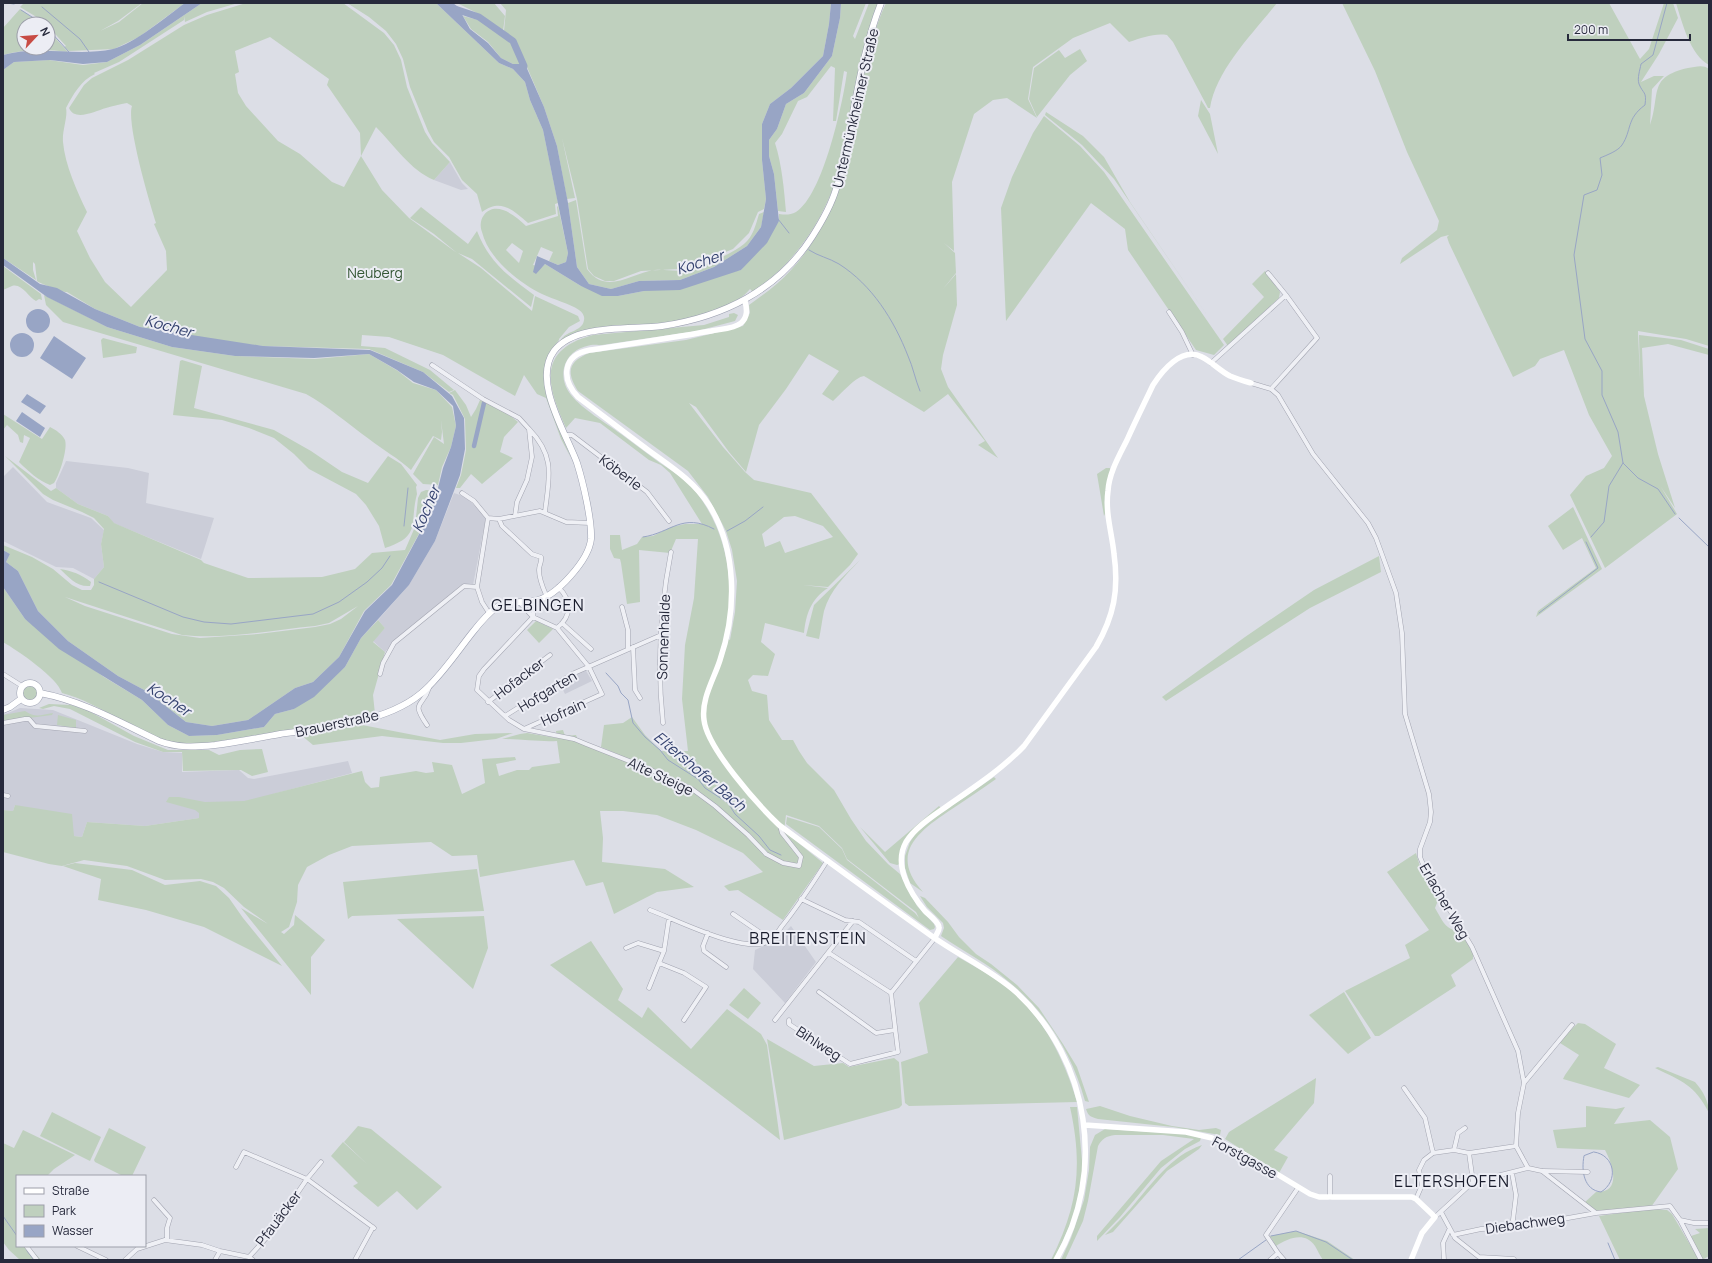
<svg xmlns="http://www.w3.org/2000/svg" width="1712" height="1263" font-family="Manrope,sans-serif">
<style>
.built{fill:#cbcdd8}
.green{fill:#bfd0be;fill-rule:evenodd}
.water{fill:#98a5c5}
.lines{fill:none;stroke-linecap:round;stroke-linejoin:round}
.stream{stroke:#98a5c5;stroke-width:1}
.canal{stroke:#98a5c5;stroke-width:4.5}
.river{stroke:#98a5c5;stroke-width:7}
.street-casing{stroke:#a2a4b0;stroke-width:5}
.primary-casing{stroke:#9ca0b1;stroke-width:7}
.street{stroke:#eff0f5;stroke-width:4}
.secondary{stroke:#fff;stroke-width:5.5}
.primary{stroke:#fff;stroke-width:6}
.labels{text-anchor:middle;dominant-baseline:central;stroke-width:4;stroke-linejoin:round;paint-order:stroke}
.street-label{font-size:14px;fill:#272a3c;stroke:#ecedf4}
.park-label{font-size:14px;fill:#355735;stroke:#ecedf4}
.water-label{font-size:15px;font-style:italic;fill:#33416e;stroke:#ecedf4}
.quarter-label{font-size:16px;letter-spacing:1px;fill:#191c2c;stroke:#ecedf4}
</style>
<rect width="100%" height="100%" fill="#dcdee6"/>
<path class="built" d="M450 162 462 183 468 189 461 190 434 180Z
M66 461 128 468 149 473 146 503 214 518 201 559 113 523 108 516 78 504 56 488V483Z
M13 467 47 502 91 518 104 530 101 544 104 567 94 579 73 568 56 567 3 541V477Z
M454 493 466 497 486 517 473 585H461L396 640 385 652 373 641 385 628 378 620 409 585 435 541Z
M585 669 592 681 565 694 560 684Z
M20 708 53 710 137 744 163 752 182 753V772L239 770 248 778 254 779 348 761 352 773 277 793 199 818 145 826 87 822 82 837 74 836 15 805 13 811 3 810V715Z
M791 926 816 962 785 1003 753 969 755 950 778 939Z"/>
<path class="green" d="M24 3H142L118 21 100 31 119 22 143 3H185L139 37 114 49 69 51 64 47 66 46 48 26V24L20 7Z
M202 3H238L207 12 185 22 184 16V20L119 62 94 73 95 74C81 80 73 95 66 108 68 117 62 130 63 142 65 165 77 191 87 212L77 231 90 258 105 282 131 307 167 270 166 251 154 224 156 223C150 204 126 123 132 106L127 103C120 104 113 106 106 108 95 111 75 122 69 108L84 85 92 78 128 60 184 25 207 15 246 3H343L384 33 394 45 401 60 407 87 425 132 432 143 450 162 434 180C410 170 394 145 376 127L361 156 382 190 409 218 457 253 434 234 410 218 421 207 468 244 477 231C489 262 508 276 534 295L531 307 472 259 458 253 481 268 532 311 535 296 578 316 580 321 569 327 559 339V340C553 348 547 356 545 367 539 391 562 434 571 458L561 439 546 398 537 394 524 375 515 396 443 355 389 337 362 335 361 346 385 348 430 370 454 390 449 392 423 372 369 349 263 346 227 342 140 327 95 309 67 292C65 293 39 283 37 281L35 264 33 262V270L36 280 3 258V70L14 62 49 60 83 65 107 62 140 45ZM270 37 329 79 327 85 360 133 361 156 344 187 332 182 300 154 278 141 246 106 238 93 235 74 239 72 235 51Z
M347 3H436L499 63 513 69 525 82 530 100 543 130 558 203 555 204 556 214 528 223C513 210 501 198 482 212L477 194 462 180 449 157 434 142 428 131 410 87 403 59 396 44 386 31 369 17Z
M457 3H494L505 16 503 31 475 12Z
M500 3H831L829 24 823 56 791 88 770 104 762 124V160L766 199 764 209 758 212 749 233 733 249 691 266 679 269 641 271 614 281H605L594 276 588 269 577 199 562 138 575 198 567 199 557 146 544 107 516 41 504 31 506 10Z
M841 3H866L853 36 855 39 869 3H878C856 56 855 115 839 171 824 220 796 262 753 292L750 289C743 298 735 301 725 306 705 315 682 321 660 323 627 327 590 321 560 342 563 331 583 332 584 320 585 316 582 312 579 310 569 303 554 300 542 294 520 284 488 258 482 232 480 227 480 220 484 215 496 200 516 216 526 226L558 216 557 207 558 206 568 253 566 262 558 265 549 261 553 252 541 247 533 265 542 267 545 264 581 286 618 296 644 291 741 270 779 221V214C786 215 790 215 796 212 823 195 843 103 847 72L844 71 836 121H833L835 68 831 66 807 97 798 101 782 134 775 143C782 165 784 189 786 212L778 211 774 174 769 156V140L777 129 786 104 804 93 832 56 840 18ZM512 243 523 251 519 263 506 250Z
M886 3H1277C1253 33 1216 70 1210 108H1208L1206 104 1173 42 1167 35C1154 33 1142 38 1129 42L1110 23 1073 38 1033 67 1028 99 1037 118 1007 98 993 100 974 114 955 106 974 114 952 182 954 251 944 243 955 253 956 273 943 289 956 274 957 305 943 355 941 369 948 387 998 458 978 445 985 441 948 394 924 412 864 376C855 377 840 395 833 401L822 394 839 371 809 354 786 389 759 425 746 472 729 452 696 407 689 403 723 447 745 472 754 480 811 493 858 554 850 565 828 587 803 585 828 588C811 599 806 614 804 633L765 623 761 642 775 654 768 676 753 675 748 680 752 691 767 695 769 720 782 740H793L799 751 807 763 834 790 851 819 866 841 888 864 900 874 917 906 934 924 935 927 934 929 930 930 786 824 787 817 819 827 842 849 847 860 915 913 919 918 916 912 847 859 842 848 819 826 786 815 784 831 823 863 783 920 738 890 729 891 724 886 763 872 743 853 696 830 657 815 623 811H600L603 838 602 862 665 869 694 887 657 892 614 914 603 882 586 886 574 860 480 877 477 855 452 856 431 842 352 846 329 855 307 867 298 885 297 902 289 927 281 932 284 934 294 925 295 915 325 940 311 957V995L241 908 268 924 244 907 224 888 213 882 201 879 165 880 127 866 84 860 62 866 49 864 3 852V810L13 811 15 805 72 814 74 836 82 837 87 822 145 826 199 818V813L195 810 166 802 169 797H179L205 802 244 801 362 771 365 782 371 788 379 787 380 777 416 771 426 773 434 772 432 762 452 765 462 794 485 783 482 759 515 757 516 760 496 764 499 776 517 770H529L532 767 560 763 557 741C539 742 521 739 502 739L520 734 527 733 557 738 556 731 563 730 565 736 576 735 578 740 645 766 601 747 604 725 623 723 632 717 645 735 661 751H688L682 699 685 645 694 598 698 539H676L670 553 639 550 640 602 627 604 621 563 620 559 614 558 610 549V535H620L622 550 637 544 642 537 653 536 671 527 685 524H702L670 473 661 465 649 460 600 423 575 418 566 428C547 386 536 350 593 335L704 325 729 317V314L734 313 738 315 735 321 697 331 602 345C598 345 592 344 587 346 564 351 556 377 571 395 582 409 606 423 621 434 634 444 647 453 660 463 669 469 679 475 687 482 726 522 738 584 724 637L730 640 735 612 737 581 732 550 726 531 708 497 688 471 578 391C566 372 568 362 589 353L686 340 743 326 750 313 749 305C764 294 779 284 791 270 827 231 846 179 855 127 862 85 868 42 886 3ZM795 516 823 526 833 537 785 553 780 541 765 547 762 534 784 517Z
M1342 3H1609L1640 59 1649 49 1664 3H1673L1678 18 1659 54 1641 82 1654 76H1664L1652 89 1650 125C1661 95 1647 77 1688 68 1695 67 1703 64 1709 69V346L1686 339 1638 331 1640 380 1639 335 1681 340 1709 349V355L1668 344 1642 348 1644 396 1658 454 1675 508 1661 487 1677 514 1673 517 1670 514 1673 517 1605 568 1570 495 1586 476 1604 468 1612 456 1589 415 1564 350 1540 359 1535 366 1513 377 1449 243 1447 237 1449 235 1441 237 1400 264 1402 258 1437 230 1439 221 1407 152 1375 71Z
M1676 3H1709V65C1690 55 1682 22 1676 3Z
M20 9 42 24H24V48H48V30L68 52C47 49 23 49 3 55V28Z
M463 16 482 21 511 43 520 64H513L501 58 488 42 471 29Z
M1080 49 1087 61 1070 75 1037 117 1029 99 1034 68 1059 50 1065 58Z
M1201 100 1210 114 1218 154 1198 116Z
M1046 112 1083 136 1104 157 1130 202 1211 321 1114 179 1082 145 1045 115Z
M1044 116 1080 146 1104 172 1224 345 1214 355 1196 350 1128 250 1125 229 1091 203 1006 321 1001 208 1012 177 1033 133Z
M576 200 587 269C607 296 630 273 655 270 665 269 675 272 685 270 702 268 731 254 744 244 753 237 756 224 759 214L764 212 761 227 747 246 714 267 680 280 639 281 611 289 589 284 577 267 568 203Z
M3 266 41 294 42 300 39 299 36 301C28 297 22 283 12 286 9 287 6 289 3 290Z
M1265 271 1280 292 1279 298 1228 346 1223 339 1264 297 1252 284Z
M44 295 107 327 172 347 235 356 315 359 369 354 398 371 413 383 436 390 452 407 456 426 451 447 442 467 438 485 423 484 413 474 434 437 444 444 441 420 442 432 441 440 433 436 411 470C398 458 383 450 369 439 348 424 328 406 306 394L63 322 46 305Z
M103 338 137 347 136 353 103 358 101 340Z
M182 360 202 366 194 408 274 430 311 451 342 472 368 483 388 456 401 464 417 485 416 487 417 494C409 524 422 536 385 548L379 526 366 505 356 494 309 469 294 454 274 438 249 428 222 420 173 415 180 361Z
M455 390 466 405 471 417 476 409 480 400 507 413 518 422 504 437 500 452 513 458 482 484 471 474 460 488H456L461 475 466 450 465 419 453 395 449 393Z
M3 414 42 439 50 427C56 430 62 434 65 440 68 449 59 476 54 483L50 485C38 480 29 472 19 462L30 438 24 435 23 443 20 442 18 435 7 425 3 430Z
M5 456 51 491 56 488 78 504 108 516 114 523 201 560 204 563 248 578 322 577 355 569 372 553 405 550 415 527 418 498 421 492 426 490 437 491 433 508 391 585 364 611 339 657 313 682 295 688 248 720 212 726 186 722 148 692 118 676 68 641 38 611 18 571 6 562 10 554 3 550V545L32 557 53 569 72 585 82 590H91L94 585V579L104 567 101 544 104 529 94 518 82 512 53 500 43 494ZM65 597 182 635C226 640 271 630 315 626L329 623 358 606 341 619 330 624 315 627 258 634 200 638 172 634 85 606Z
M1106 468H1110V471C1108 480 1105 490 1105 500 1104 505 1107 511 1104 516L1097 474Z
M1573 507 1602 569 1536 617 1538 611 1596 568 1582 538 1563 550 1548 526Z
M1379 556 1381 572 1310 608 1166 701 1162 697 1245 637 1314 590Z
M860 560C846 575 830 590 824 611 822 620 821 630 819 639L806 636 814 605Z
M60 569C72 571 81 574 91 582L90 586C76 587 69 577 60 569Z
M3 587 25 619 104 677 142 700 168 725 189 736 217 735 264 727 275 714 294 709 345 667 361 638 378 620 385 628 373 642 385 652 373 695 375 714 307 727 208 743C198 744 188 745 177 743 137 737 102 703 62 693 57 677 18 651 3 642Z
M536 621 553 629 539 643 527 630Z
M22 693a8 8 0 1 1 16 0a8 8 0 1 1-16 0Z
M49 704 71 705 87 710 134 736 168 750H209L219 755 240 750 262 749 268 772 252 776 241 770 183 771 182 752H163L135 742 70 709 54 706 43 709 39 708Z
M25 711C35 718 41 715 53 713L52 715 29 718 26 717 3 721V715Z
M58 715 76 720V728L57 725Z
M362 725 440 740 475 734 513 733 496 739 461 743H443L382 736 313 745 301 735Z
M994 777 996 779C982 789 967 799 952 809 919 831 888 853 923 892L910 883 905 868V856L910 842 916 833 941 813Z
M939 806 941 808 911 833 900 864 897 865 890 863 860 827 885 852Z
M1416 853 1421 870 1439 898 1435 908C1443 921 1444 929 1461 932L1473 953V959L1451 975 1456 986 1379 1036H1375L1345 991 1410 958 1405 945 1429 930 1387 872Z
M75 863 132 870 165 885 200 881 216 886 229 898 243 918 282 966 204 927 146 910 98 900 101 879 63 866Z
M477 869 484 911 352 916 348 919 343 882Z
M920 896 925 898 948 922 959 937 976 954 991 964 1017 985 1039 1008 1063 1044 1077 1067 1089 1102 1085 1101C1072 1054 1047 1013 1009 982 989 964 963 951 941 936L944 928 943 923 927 907Z
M484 916 488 948 473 989 397 919Z
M591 941 623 989 618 1000 642 1018 648 1007 691 1049 727 1009 761 1034 767 1045 780 1140 550 965Z
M958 957C972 965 987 973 1000 982 1041 1012 1063 1055 1077 1102L909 1106 905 1103 901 1062 928 1053 919 1003Z
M744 988 761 1003 748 1019 729 1005Z
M1344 992 1371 1038 1348 1054 1309 1015Z
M1578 1023 1585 1024 1616 1044 1604 1068 1640 1085 1629 1098 1563 1079 1565 1075 1579 1055 1560 1043 1561 1039Z
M767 1039 814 1066 843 1063 849 1067 894 1058 899 1062 902 1105 899 1108 784 1140Z
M1658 1067 1695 1082C1703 1091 1709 1102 1709 1113 1694 1084 1683 1082 1655 1068Z
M1316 1078 1314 1103 1274 1150 1288 1157 1279 1173 1225 1139 1229 1132Z
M1100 1106 1130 1116 1172 1126 1199 1130 1216 1128 1221 1130 1220 1135 1173 1127 1098 1119C1091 1117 1088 1116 1086 1109Z
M1586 1106 1616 1109 1625 1107 1614 1124 1650 1120 1670 1137 1678 1169 1651 1207 1596 1213 1584 1203 1596 1192C1623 1193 1612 1163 1605 1150L1557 1148 1553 1130 1586 1127Z
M1070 1107H1077L1083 1171 1075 1214 1054 1260H1051C1078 1206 1083 1166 1070 1107Z
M52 1112 101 1137 90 1161 40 1136Z
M358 1126 371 1129 442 1187 417 1210 397 1191 378 1207 353 1186 358 1183 331 1156 343 1142 368 1165 344 1142Z
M109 1128 146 1147 132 1176H123L95 1162 94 1160Z
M1105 1129 1186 1134 1201 1138 1200 1141 1185 1149 1161 1168 1120 1217 1097 1241V1236L1161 1161 1194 1139 1163 1135H1115C1106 1136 1102 1139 1098 1146L1088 1201 1083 1221 1065 1260H1061L1071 1238 1084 1200 1089 1170 1090 1147 1095 1135Z
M23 1130 75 1155 54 1169 47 1176H17V1246H31L30 1248 41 1260H20L9 1250 3 1242V1143L14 1148Z
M1202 1145 1199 1149 1167 1171 1113 1232 1105 1235C1114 1226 1123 1217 1131 1208 1152 1184 1170 1156 1202 1145Z
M1649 1209 1667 1210 1672 1214 1699 1260H1620L1599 1216Z
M1709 1228V1256L1702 1260 1691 1236 1700 1233 1695 1229Z
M1296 1231 1327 1241 1355 1260H1323C1320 1256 1318 1251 1315 1246 1305 1231 1288 1238 1276 1246L1270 1236Z"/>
<path class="water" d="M185 3H202L140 45 107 62 83 64 50 60 14 62 3 70V55C39 45 77 57 113 49 134 44 167 16 185 3Z
M436 3H453L458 7 470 29 488 43 501 58 513 64H525L544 107 557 146 568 203 577 267 589 284 611 289 639 281 680 280 714 267 747 246 761 227 766 199 762 160V124L770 104 791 88 823 56 829 24 831 3H841L840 18 832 56 804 93 786 104 777 129 769 140V156L774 174 779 221 767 243 741 270 680 290 644 291 618 296H602L581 286 545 264 536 274 533 272 537 256 558 265 566 262 568 253 543 130 530 100 525 82 513 69 499 63Z
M3 258 40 284 57 288 95 309 140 327 263 346 370 350 423 372 452 396 464 418 465 449 460 475 435 541 409 585 361 638 345 667 314 697 294 709 275 714 264 727 217 735 189 736 168 725 142 700 59 649 25 619 3 587V550L10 554 6 562 18 571 38 611 68 641 118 676 148 692 186 722 212 726 248 720 295 688 313 682 339 657 365 611 392 585 433 508 443 468 451 447 456 426 453 406 436 390 414 382 397 370 369 354 314 358 235 356 172 347 107 327 47 297 3 265Z
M26 321a12 12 0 1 1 24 0a12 12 0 1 1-24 0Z
M10 345a12 12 0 1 1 24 0a12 12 0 1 1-24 0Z
M54 336 86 358 72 379 40 358Z
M27 394 46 406 40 414 21 402Z
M22 412 45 428 40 437 16 421Z"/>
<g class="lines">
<path class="stream" d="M7 3 14 4
M1667 3 1653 55 1641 64C1640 70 1637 78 1639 84 1643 94 1647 91 1645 105 1626 119 1632 130 1622 145 1618 151 1607 155 1600 158L1602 175 1597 190 1584 195 1574 255 1585 339 1602 371V395L1618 432 1623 463 1638 478 1658 489 1675 514
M42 7 80 39 89 52
M21 10 43 24
M48 29 69 52
M778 219 789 233
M809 250C818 256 829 258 839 264 872 285 894 320 908 356 913 367 915 379 920 391
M1679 518 1709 547
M404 526 408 488
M727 531 745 521 763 507
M643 537C671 533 682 512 714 529
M1591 537 1604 522 1609 486 1623 463
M99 582 183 617 204 622 231 624 313 614 339 602 367 582 382 568 390 556
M1539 613 1598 568 1586 542
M606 673 618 686 621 693 628 700 633 723 645 737 660 750 668 760 698 779 705 788 728 803 735 814 759 836 770 850 781 855
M1594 1152C1615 1155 1619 1181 1601 1192 1584 1190 1581 1171 1584 1156Z
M3 1216 17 1236
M1271 1236 1296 1231 1326 1242 1353 1260
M1608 1243 1615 1260
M27 1251 34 1260
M1238 1260 1266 1240"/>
<path class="canal" d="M474 446 484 403"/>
<path class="river" d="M452 8 479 17 513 41 524 66 523 72"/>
<g class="street-casing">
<path id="street" d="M1268 273 1286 295
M1169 312 1182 332 1193 355
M1211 363 1286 295 1317 338 1271 389
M432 365 483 399 519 418 529 429 532 457 527 480 517 502 515 516
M1251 383 1271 389 1278 395 1313 454 1368 523 1376 538 1396 593 1402 633 1405 714 1429 794 1431 812 1430 822 1420 849V857L1425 869 1472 947 1518 1051 1524 1083
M529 429C556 457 549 477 545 512
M565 435H572L647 492 669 521
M462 493 474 501 488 518 499 519 540 511 566 522 590 523
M488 518 477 587 482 602 489 613
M499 519 502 526 532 554 541 557C542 562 539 565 539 570 539 580 543 588 547 597
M535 601 533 617 484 669 479 676 477 690 509 720 524 729 574 739 586 744 647 768 692 789 715 806 748 835 766 854 783 863 799 866 801 857 782 833 780 826
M519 602 533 617 557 628 589 667 602 694 524 729
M622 607 628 630V649
M562 623 591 649
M557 628C572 616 572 600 558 587
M633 647 635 690 640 698
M3 674 22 686
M380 674 383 663 394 643 464 586 477 587
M488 702 550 655
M505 716 572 674 661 635
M3 723 25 719H29L35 726 85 731
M663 723C657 666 660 608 671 552
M427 725C410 700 423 708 429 688
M3 795 8 796
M801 899 845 920 859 922 916 961
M650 910C675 919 748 957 771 940 775 937 779 930 782 926 799 905 813 883 827 861
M733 914 771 940
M669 918 664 951 659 963 684 973 706 987 684 1020
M708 933 703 946 704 951 726 967
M626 948 638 943 664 951
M829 953 891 993
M649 988 659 963
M819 992 876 1033 895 1030
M775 1020 853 921
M789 1020V1024L850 1064 898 1052 891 993 935 938
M1404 1088 1425 1118 1433 1153
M1454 1150 1458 1133 1465 1128
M1469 1153 1473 1182
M236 1167 244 1152 307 1179 374 1228
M1528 1168 1516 1146 1518 1113 1524 1083 1572 1025
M1543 1171 1588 1172
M1512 1173 1516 1195 1512 1228
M1330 1176V1197
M1416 1199 1422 1185 1419 1170 1424 1160 1433 1153 1454 1150 1469 1153 1516 1146
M154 1200 170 1218 167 1228V1240
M1441 1212 1455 1238 1479 1257 1514 1259
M1435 1217 1473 1182 1528 1168 1542 1171 1596 1213 1670 1206 1680 1220 1701 1260
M1680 1220 1694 1223H1709
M1453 1235 1481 1229 1512 1228 1596 1213
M77 1246 106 1260
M27 1247 37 1260
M249 1257 268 1236 307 1179 321 1162
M125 1260 137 1249 165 1240 202 1245 220 1251 249 1257 253 1260
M215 1260 220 1251
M355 1260 373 1227
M1270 1260 1278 1253
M1284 1260 1278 1253 1266 1235 1298 1188
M1444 1260 1443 1243 1449 1230"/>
</g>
<g class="primary-casing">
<path id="primary" d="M20 693a10 10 0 1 1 20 0a10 10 0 1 1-20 0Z
M40 693C83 701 119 722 159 741 177 748 195 747 215 745 237 742 258 738 280 734 326 727 391 723 426 689 444 672 457 652 472 633 479 624 487 614 497 607 510 599 524 604 538 600 557 595 589 560 591 539 592 520 583 482 577 463 566 433 532 381 554 351 575 323 632 330 662 326 723 317 778 290 812 237 821 223 831 206 836 189 845 165 848 138 853 113 860 76 867 39 881 3
M3 710 10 707 21 699"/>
</g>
<use href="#street" class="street"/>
<path class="secondary" d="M745 301C747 309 748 317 741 323 734 329 720 329 711 331 671 338 630 344 590 350 562 355 561 379 578 397 602 415 625 433 648 450 670 466 694 481 709 505 737 550 737 610 720 660 714 679 701 699 704 720 707 748 758 805 779 825 830 863 881 900 933 937 960 956 991 970 1016 992 1090 1060 1107 1173 1056 1260
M935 938C936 934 940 930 939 927 938 921 929 915 925 911 910 893 893 865 906 842 916 826 935 815 950 804 976 786 1002 769 1024 746L1096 647C1114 616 1119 590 1114 554 1112 533 1105 513 1108 491 1109 473 1119 456 1127 440 1135 422 1144 404 1153 385 1162 371 1182 346 1202 357 1212 362 1220 371 1230 376 1237 379 1244 381 1251 383
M1085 1125 1186 1132 1212 1138 1242 1153 1310 1194 1319 1197H1412L1416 1199 1435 1217 1422 1233 1411 1260"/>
<use href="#primary" class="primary"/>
</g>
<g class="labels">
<g class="street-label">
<text transform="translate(855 108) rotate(-77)">Untermünkheimer Straße</text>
<text transform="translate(621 472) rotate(37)">Köberle</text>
<text transform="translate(663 637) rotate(-88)">Sonnenhalde</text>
<text transform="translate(519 678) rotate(-37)">Hofacker</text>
<text transform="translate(547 691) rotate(-31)">Hofgarten</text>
<text transform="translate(563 712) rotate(-24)">Hofrain</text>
<text transform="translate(337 723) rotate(-12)">Brauerstraße</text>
<text transform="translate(661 776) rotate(25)">Alte Steige</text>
<text transform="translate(1445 901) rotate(60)">Erlacher Weg</text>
<text transform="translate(819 1043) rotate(33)">Bihlweg</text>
<text transform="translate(1245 1157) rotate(29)">Forstgasse</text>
<text transform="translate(278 1218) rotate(-53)">Pfauäcker</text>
<text transform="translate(1525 1223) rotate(-8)">Diebachweg</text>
</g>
<g class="park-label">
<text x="375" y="272">Neuberg</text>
</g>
<g class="water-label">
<text transform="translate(700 262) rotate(-18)">Kocher</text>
<text transform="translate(169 326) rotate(15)">Kocher</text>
<text transform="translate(426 509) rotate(-67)">Kocher</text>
<text transform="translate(169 699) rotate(33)">Kocher</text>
<text transform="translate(700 771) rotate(40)">Eltershofer Bach</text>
</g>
<g class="quarter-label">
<text x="538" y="605">GELBINGEN</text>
<text x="808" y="938">BREITENSTEIN</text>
<text x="1452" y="1181">ELTERSHOFEN</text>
</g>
</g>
<rect width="1712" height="1263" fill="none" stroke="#272a3c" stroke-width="8"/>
<rect x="16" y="1175" width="130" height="72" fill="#ecedf4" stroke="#9d9faa"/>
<rect x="24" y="1188" width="20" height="6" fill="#ffffff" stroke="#9d9faa"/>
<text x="52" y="1195" font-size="12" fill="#272a3c">Straße</text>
<rect x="24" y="1205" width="20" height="12" fill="#bfd0be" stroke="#9d9faa"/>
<text x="52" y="1215" font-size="12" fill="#272a3c">Park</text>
<rect x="24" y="1225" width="20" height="12" fill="#98a5c5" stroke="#9d9faa"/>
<text x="52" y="1235" font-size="12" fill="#272a3c">Wasser</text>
<g transform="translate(36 36) rotate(64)"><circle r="19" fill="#ecedf4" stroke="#9d9faa"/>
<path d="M0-3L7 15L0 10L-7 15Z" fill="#c84b44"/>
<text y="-6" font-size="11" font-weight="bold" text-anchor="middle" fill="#272a3c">N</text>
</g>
<path d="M1568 34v6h122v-6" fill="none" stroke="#272a3c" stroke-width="2"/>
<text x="1574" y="34" font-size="12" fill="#272a3c" stroke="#ecedf4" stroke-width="3" paint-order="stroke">200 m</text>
</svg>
